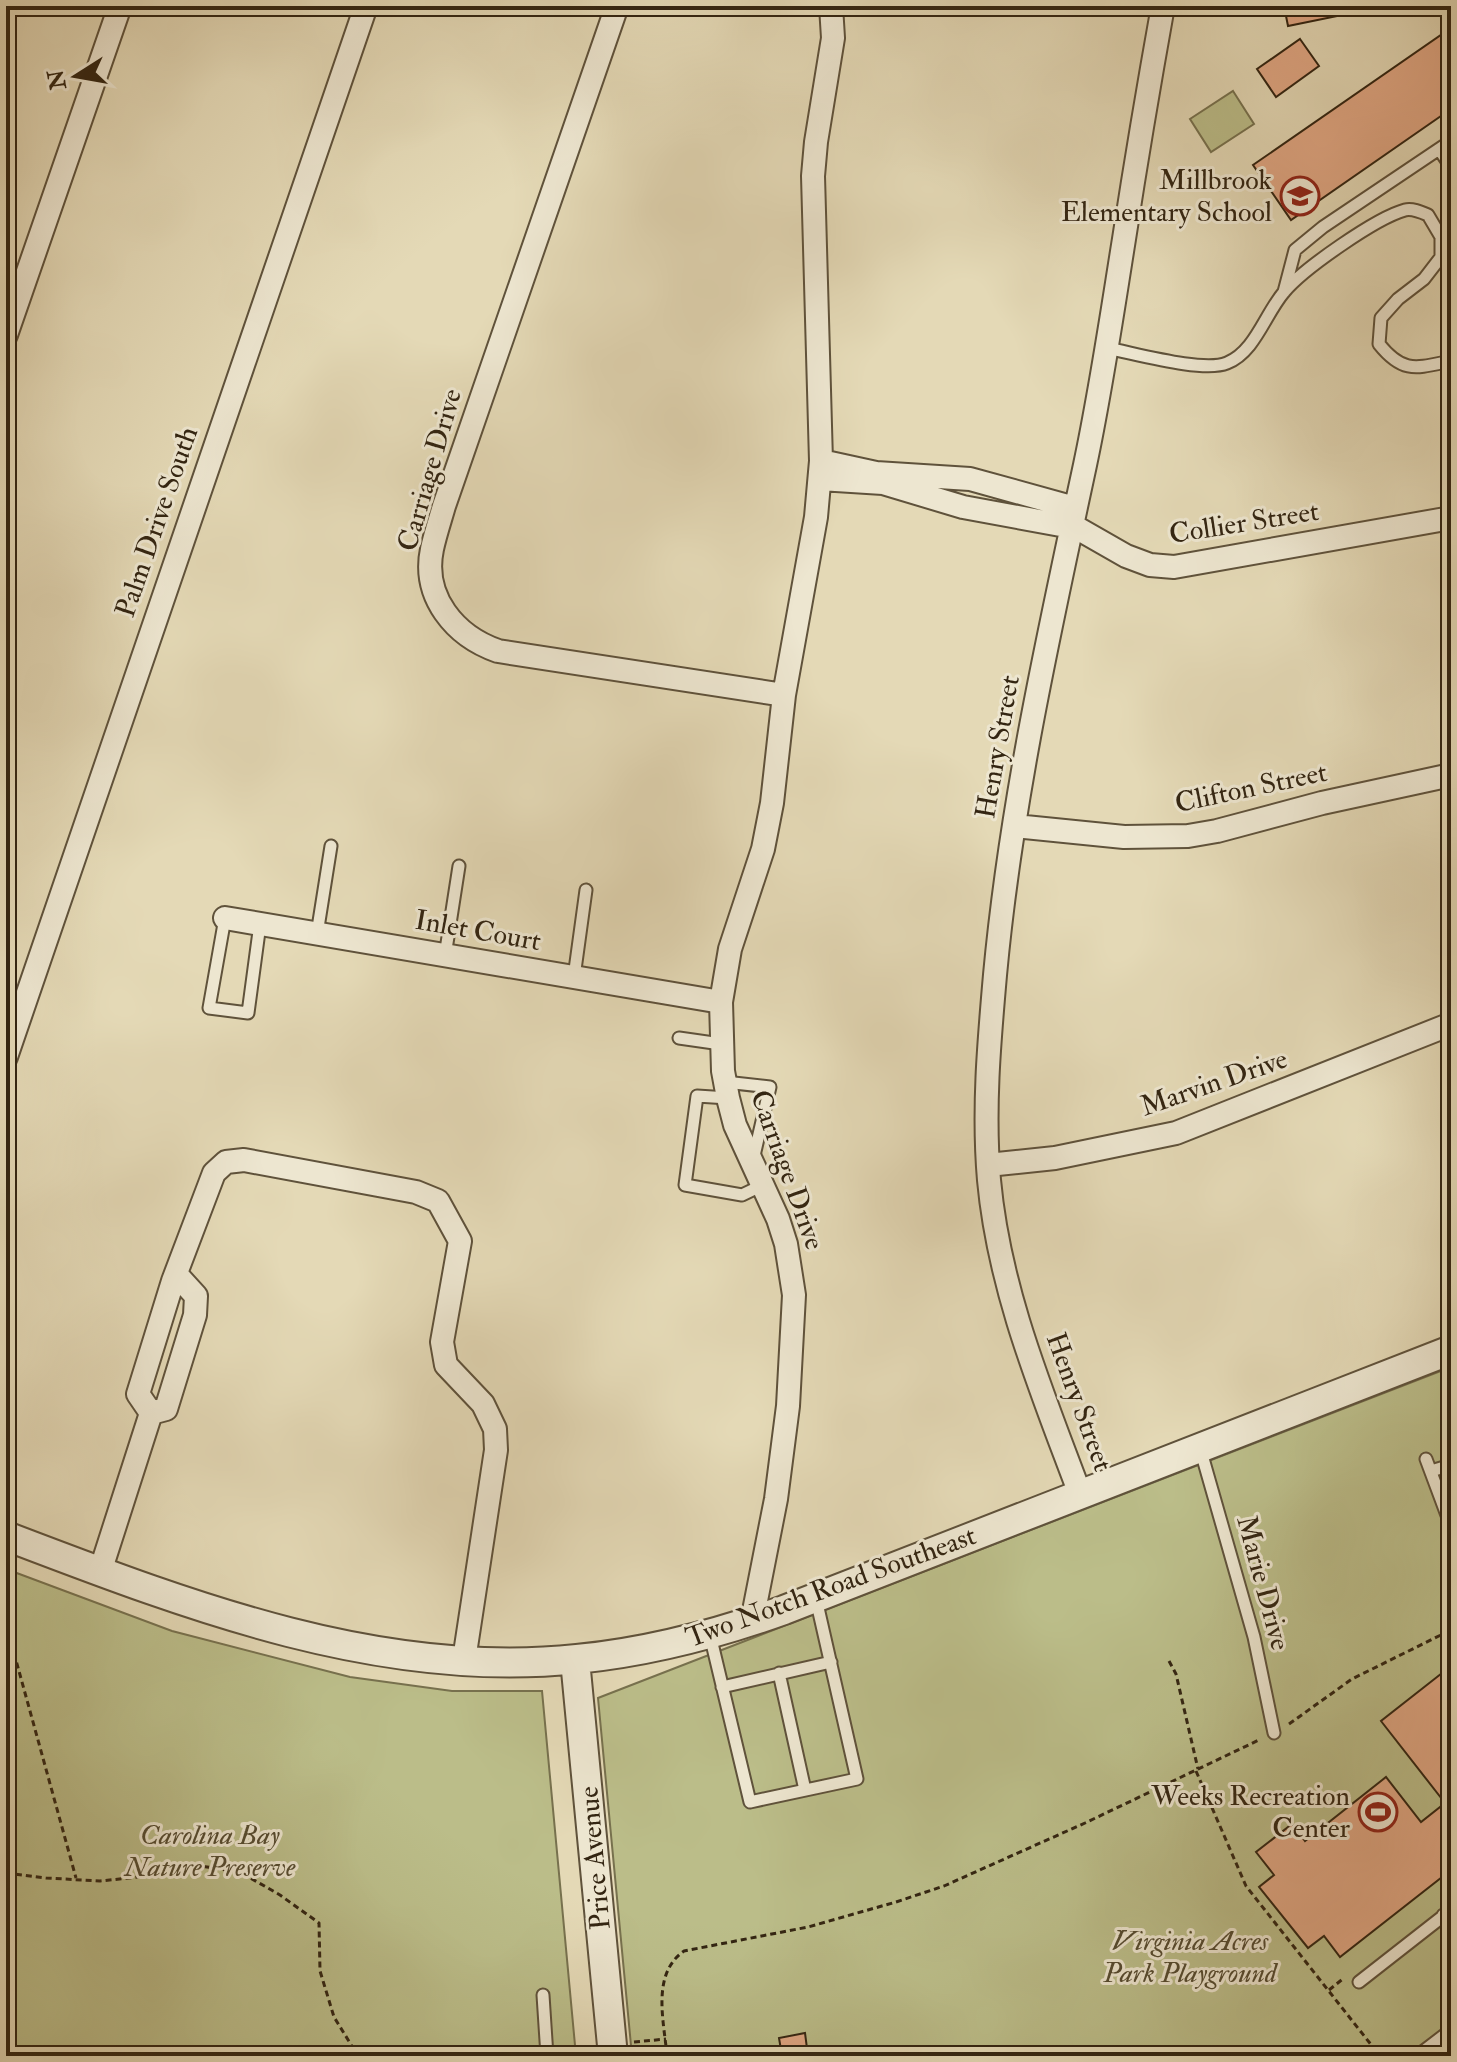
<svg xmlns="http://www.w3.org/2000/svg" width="1457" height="2062" font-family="'IM FELL Double Pica',serif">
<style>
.green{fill:#bbbd89;stroke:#77714e;stroke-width:2}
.building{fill:#e0a784;stroke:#332512;stroke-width:2}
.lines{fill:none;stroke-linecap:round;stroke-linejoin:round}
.service-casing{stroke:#5f523b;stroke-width:15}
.minor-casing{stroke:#5f523b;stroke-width:26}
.tertiary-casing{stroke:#5f523b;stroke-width:32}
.path{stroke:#332512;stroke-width:3;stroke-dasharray:6 4;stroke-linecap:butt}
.service{stroke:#ede6d0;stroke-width:11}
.minor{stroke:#ede6d0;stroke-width:22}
.tertiary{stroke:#ede6d0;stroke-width:28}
.labels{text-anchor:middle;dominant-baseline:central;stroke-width:6;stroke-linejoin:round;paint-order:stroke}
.poi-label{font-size:28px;fill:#332512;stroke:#ede6d0;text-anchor:end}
.street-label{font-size:28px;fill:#332512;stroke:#ede6d0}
.park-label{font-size:28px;font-style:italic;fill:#554b30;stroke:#ede6d0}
</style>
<rect width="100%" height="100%" fill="#e4d9b6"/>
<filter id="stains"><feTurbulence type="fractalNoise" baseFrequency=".0025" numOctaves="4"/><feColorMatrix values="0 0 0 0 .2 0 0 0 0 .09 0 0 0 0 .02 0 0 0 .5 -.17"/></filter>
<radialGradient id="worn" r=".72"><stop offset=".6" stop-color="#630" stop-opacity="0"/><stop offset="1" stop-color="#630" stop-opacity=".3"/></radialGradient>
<path class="green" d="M1233 91 1254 124 1211 152 1190 119Z
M1451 1367V2056H632L598 1698Z
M6 1569 172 1631 350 1677 452 1691H542L576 2056H6Z"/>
<path class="building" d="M1284 6H1351L1352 13 1288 26Z
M1451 28V109L1291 220 1253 165Z
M1300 39 1319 66 1276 97 1257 69Z
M1451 1666V1870L1340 1957 1324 1936 1308 1948 1259 1887 1274 1875 1256 1852 1292 1824 1305 1841 1386 1777 1421 1822 1445 1803 1381 1721Z
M805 2033 808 2056H782L779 2038Z"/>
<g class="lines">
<g class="service-casing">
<path id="service" d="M1439 149 1451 167
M1284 292 1295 250 1323 227 1451 141
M1106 348C1134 353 1203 373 1227 363 1255 352 1265 314 1284 292 1303 269 1376 218 1405 210 1412 208 1421 212 1428 215L1441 237V257L1424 279 1398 299 1381 318 1379 344C1403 374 1416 368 1451 361
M225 918 209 1008 248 1013 260 924
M317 934 331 846
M445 956 459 866
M574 977 586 890
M679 1038 721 1044
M725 1082 770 1087 753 1160
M728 1098 697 1096 685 1185 742 1195 763 1185
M1200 1448 1254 1637 1274 1733
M1426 1459 1451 1526
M1431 1471 1451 1465
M710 1635 750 1802 857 1779 816 1599
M779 1673 805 1790
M722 1687 831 1662
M1443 1915 1451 1925
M1359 1982 1451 1910
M543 1995 547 2056
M1417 2056 1451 2030"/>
</g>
<g class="minor-casing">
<path id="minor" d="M617 6 444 506C440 520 435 535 432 549 422 597 455 636 498 651L784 695
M6 335 120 6
M821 461 876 473 970 479 1075 508
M820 479 883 483 963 507 1077 528 1126 556 1150 565 1174 567 1451 518
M1015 826 1124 837 1188 836 1217 831 1322 803 1451 775
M225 918 721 1002
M6 1057 366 6
M988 1165 1055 1158 1176 1133 1451 1024
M151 1413 166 1409 195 1315 196 1296 176 1274
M1080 1494C1042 1392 999 1290 989 1180 983 1111 989 1043 995 975 1011 802 1049 633 1085 465 1101 390 1112 314 1124 239 1136 161 1149 84 1163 6
M100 1572 151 1413 138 1394 173 1281 214 1173 226 1162 244 1160 416 1192 438 1201 460 1241 442 1342 446 1365 483 1404 495 1429 496 1450 464 1660
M752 1621 776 1499 788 1406 794 1295 786 1244 778 1219 735 1125 728 1098 723 1071 721 1002 730 949 763 849 772 803 784 695 816 517 821 461 813 176 816 142 833 38 831 6"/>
</g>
<g class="tertiary-casing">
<path id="tertiary" d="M6 1536C187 1605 380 1680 577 1659 649 1652 717 1634 784 1610L1451 1350
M575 1660 613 2056"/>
</g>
<path class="path" d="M6 1624 76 1878
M1169 1661 1176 1674 1198 1769
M1289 1724 1352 1679 1451 1630
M1196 1771 1246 1886 1380 2056
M6 1873 46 1878 100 1881 148 1876 176 1865H194L240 1872 280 1895 319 1923 320 1971 334 2017 358 2056
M1329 1990 1344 1978
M634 2042 666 2039
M667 2056C664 2021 651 1974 684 1951L808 1927 896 1902 944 1886 1085 1823 1261 1739"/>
<use href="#service" class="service"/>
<use href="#minor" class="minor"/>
<use href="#tertiary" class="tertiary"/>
</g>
<defs>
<g id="school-ring" transform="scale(2)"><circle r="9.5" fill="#ede6d0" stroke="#8f2418" stroke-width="1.5"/><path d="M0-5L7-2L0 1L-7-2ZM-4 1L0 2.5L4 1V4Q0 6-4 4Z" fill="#8f2418"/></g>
<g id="stadium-ring" transform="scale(2)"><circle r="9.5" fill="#ede6d0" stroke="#8f2418" stroke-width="1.5"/><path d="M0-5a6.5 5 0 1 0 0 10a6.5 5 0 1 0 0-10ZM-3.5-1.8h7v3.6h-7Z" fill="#8f2418"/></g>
</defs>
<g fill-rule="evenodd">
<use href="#school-ring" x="1300" y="196"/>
<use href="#stadium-ring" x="1378" y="1812"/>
</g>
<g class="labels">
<g class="poi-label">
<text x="1272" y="180">Millbrook<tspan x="1272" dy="32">Elementary School</tspan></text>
<text x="1350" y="1796">Weeks Recreation<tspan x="1350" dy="32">Center</tspan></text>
</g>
<g class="street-label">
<text transform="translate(430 470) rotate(-74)">Carriage Drive</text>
<text transform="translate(157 522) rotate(-71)">Palm Drive South</text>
<text transform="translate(1244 523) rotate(-9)">Collier Street</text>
<text transform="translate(998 747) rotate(-80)">Henry Street</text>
<text transform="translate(1251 788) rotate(-12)">Clifton Street</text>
<text transform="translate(478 931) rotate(10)">Inlet Court</text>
<text transform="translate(1214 1083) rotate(-19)">Marvin Drive</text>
<text transform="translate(787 1170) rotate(70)">Carriage Drive</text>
<text transform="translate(1079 1402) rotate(70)">Henry Street</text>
<text transform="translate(1263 1583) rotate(75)">Marie Drive</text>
<text transform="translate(831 1587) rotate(-20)">Two Notch Road Southeast</text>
<text transform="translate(595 1858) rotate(-95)">Price Avenue</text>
</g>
<g class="park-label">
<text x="210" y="1835">Carolina Bay<tspan x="210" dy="32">Nature Preserve</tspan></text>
<text x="1190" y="1941">Virginia Acres<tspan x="1190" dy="32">Park Playground</tspan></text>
</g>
</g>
<rect width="1457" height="2062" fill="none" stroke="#e4d9b6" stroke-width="32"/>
<rect x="8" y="8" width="1441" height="2046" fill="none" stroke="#332512" stroke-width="4"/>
<rect x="16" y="16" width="1425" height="2030" fill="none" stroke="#332512" stroke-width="2"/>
<g transform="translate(76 76) rotate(259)" stroke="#ede6d0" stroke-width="6" paint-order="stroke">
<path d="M0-6L14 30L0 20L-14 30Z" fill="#332512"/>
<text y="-12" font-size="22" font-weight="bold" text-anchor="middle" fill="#332512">N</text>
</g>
<rect width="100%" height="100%" filter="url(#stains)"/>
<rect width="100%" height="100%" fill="url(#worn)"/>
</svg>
